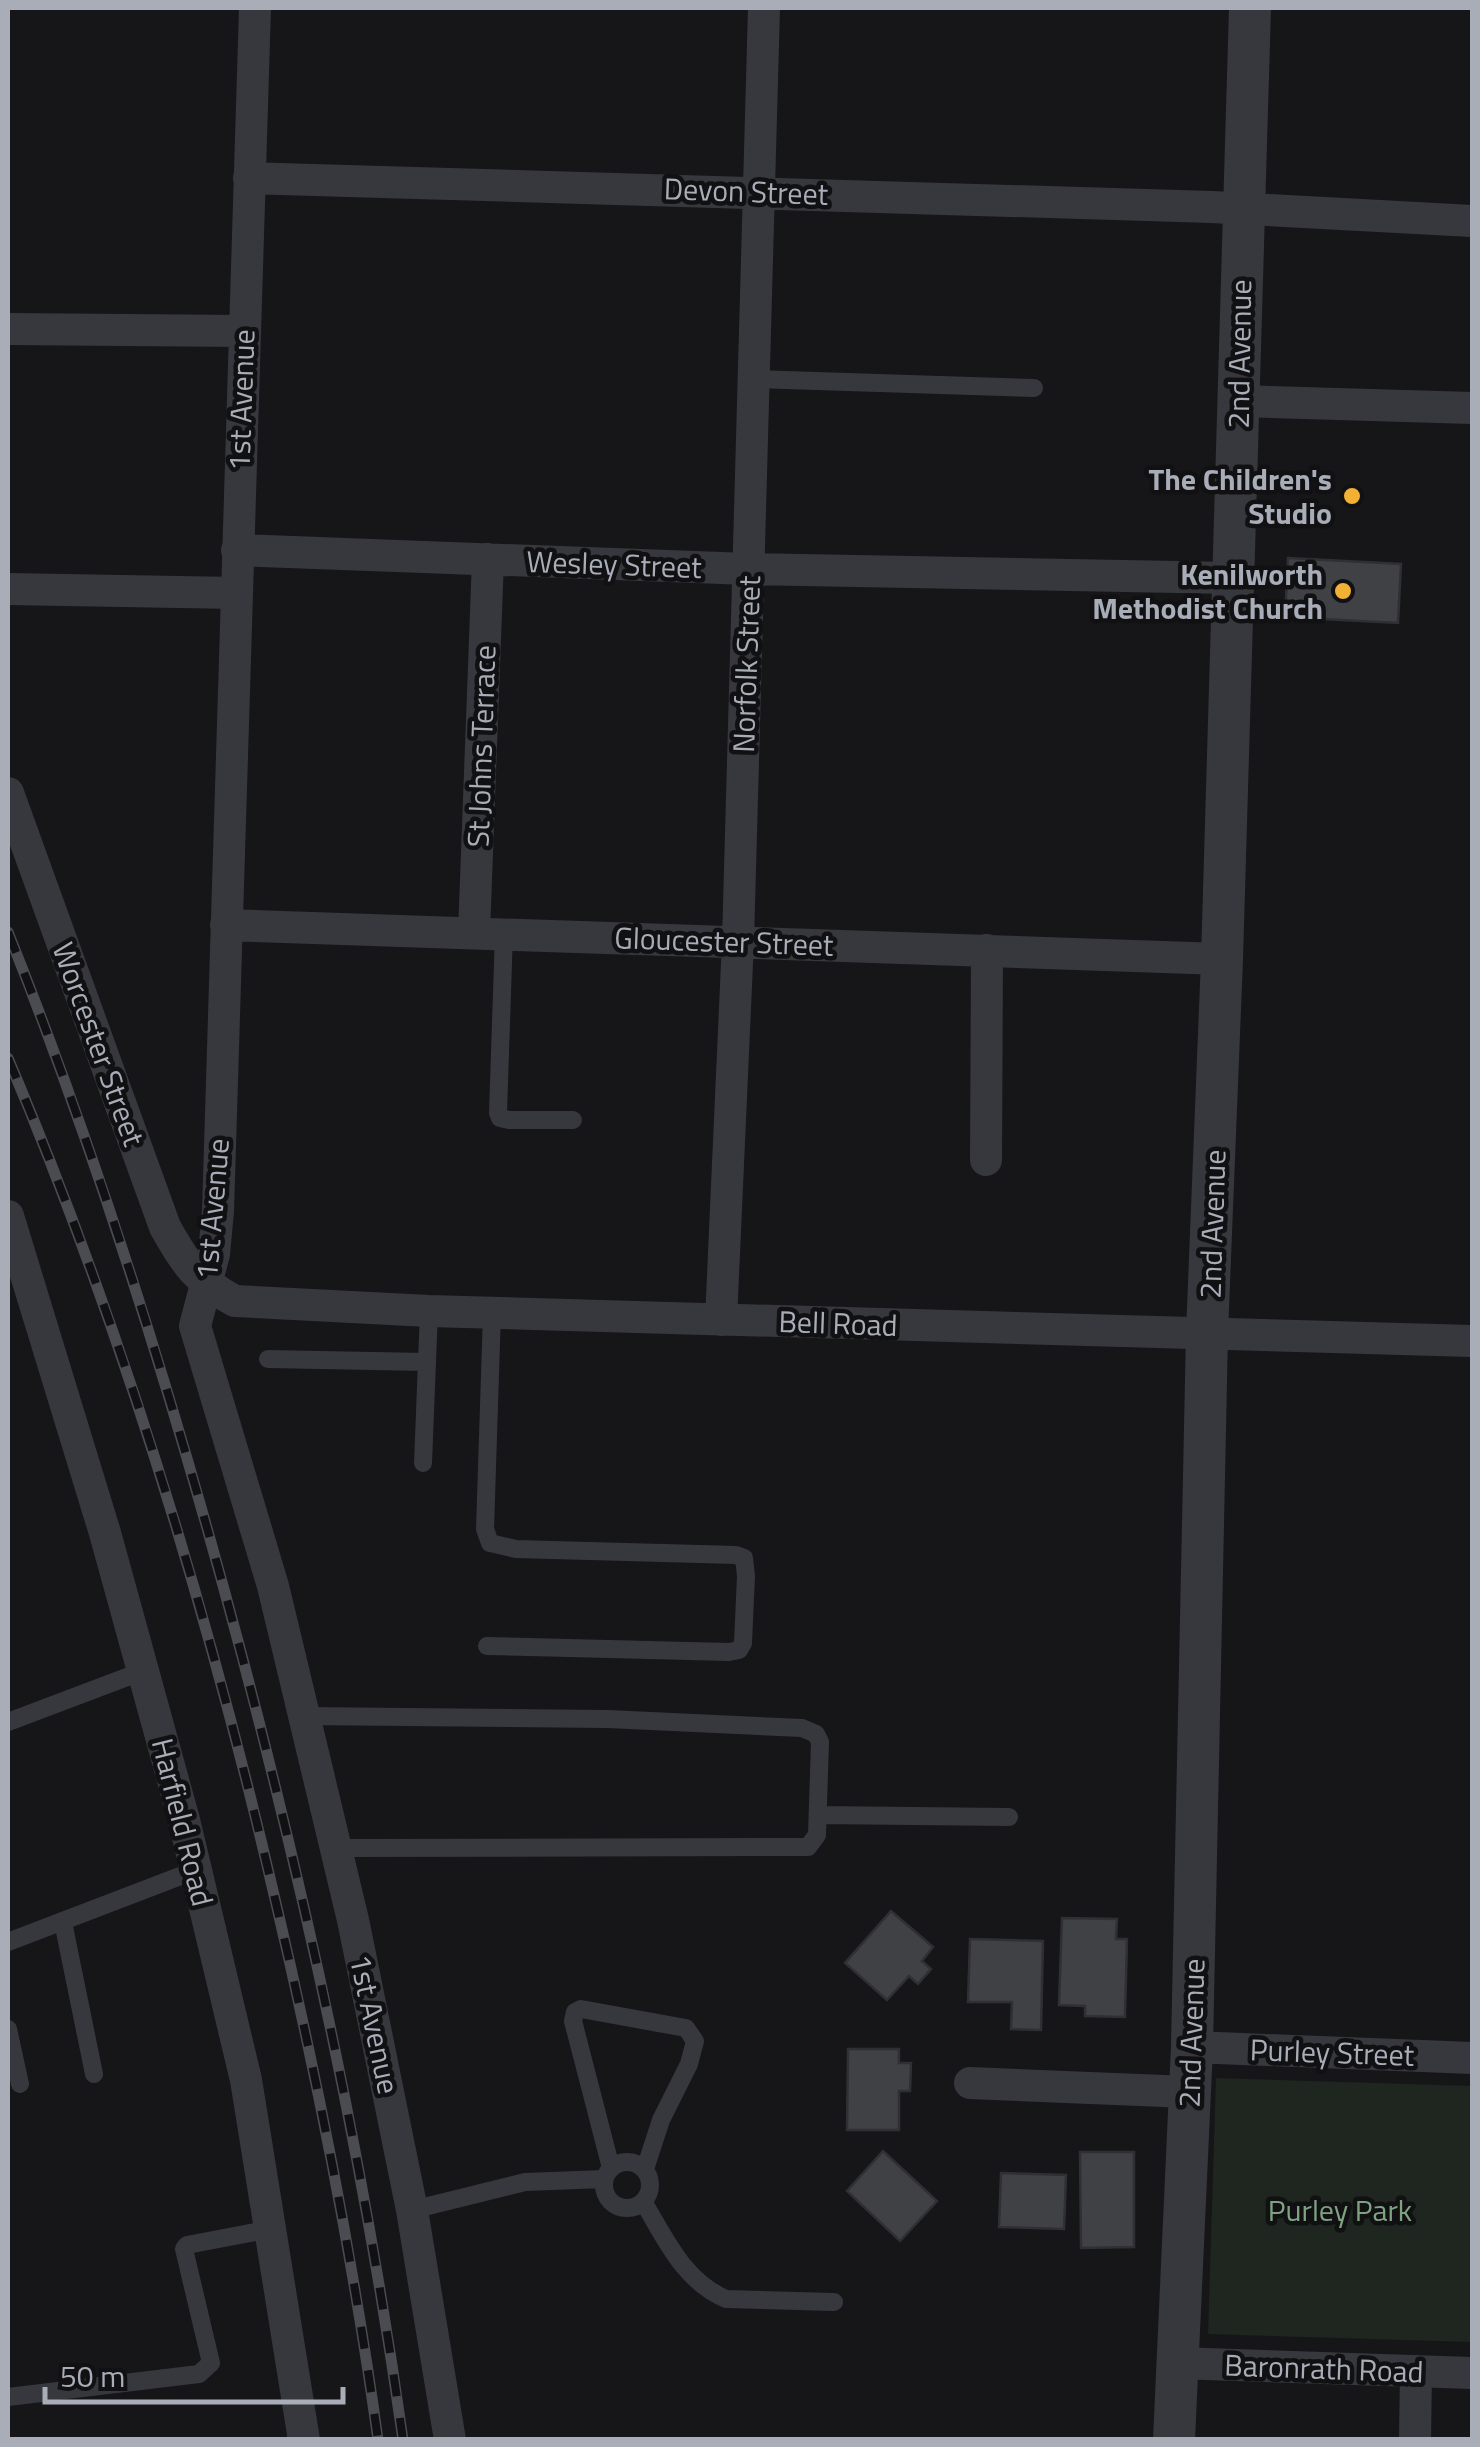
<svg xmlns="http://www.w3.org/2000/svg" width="1480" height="2447" font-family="'Titillium Web',sans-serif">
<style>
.green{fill:#1e261f}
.building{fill:#404145;stroke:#303034;stroke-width:2.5}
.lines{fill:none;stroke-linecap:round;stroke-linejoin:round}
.service{stroke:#37383d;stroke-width:18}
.minor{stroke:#37383d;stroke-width:32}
.tertiary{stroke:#37383d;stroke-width:42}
.rail-casing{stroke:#4a4c52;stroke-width:11}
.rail{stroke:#111113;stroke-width:8;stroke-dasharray:22;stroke-linecap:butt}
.poi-dot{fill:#f2b134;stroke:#111113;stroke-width:4}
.labels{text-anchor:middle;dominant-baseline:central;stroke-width:9;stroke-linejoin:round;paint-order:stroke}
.street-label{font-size:30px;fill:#a8adb8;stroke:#111113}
.poi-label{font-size:30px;font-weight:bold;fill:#a8adb8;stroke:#111113;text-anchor:end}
.park-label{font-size:30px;fill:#7fa381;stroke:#111113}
</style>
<rect width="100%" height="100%" fill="#161618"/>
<path class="green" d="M1216 2078 1472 2086V2342L1208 2334Z"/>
<path class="building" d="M1288 558 1401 564 1398 623 1285 617Z
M891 1911 933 1947 922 1961 931 1969 918 1984 909 1976 887 2000 845 1963Z
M1062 1918 1117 1919 1116 1939H1127L1125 2017 1085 2016V2006L1059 2005Z
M970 1939 1043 1941 1041 2030 1011 2029 1012 2002H968Z
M848 2049H899V2063H911L910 2091H899V2130H847Z
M883 2151 937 2201 900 2241 847 2191Z
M1080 2152H1134V2247L1081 2248Z
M1001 2173 1066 2175 1064 2229 999 2227Z"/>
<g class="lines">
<path class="service" d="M753 379 1034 388
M504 933 498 1113 500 1118 509 1120H573
M268 1359 426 1362
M423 1463 429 1311
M487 1646 729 1652 739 1650 743 1643 746 1576 744 1558 736 1555 516 1549 490 1543 485 1529 492 1313
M304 1716 608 1719 802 1728 816 1734 820 1742 817 1835 808 1847 337 1848
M8 1722 143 1671
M818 1815 1009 1817
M63 1922 94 2074
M8 1942 196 1870
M8 2029 20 2084
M604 2185a23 23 0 1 1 46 0a23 23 0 1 1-46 0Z
M611 2168 573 2021 575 2012 581 2009 686 2028 695 2041 689 2064 661 2120 645 2169
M644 2203C666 2240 684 2281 726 2299L834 2302
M412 2210 525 2182 604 2179
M8 2397 199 2374 211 2363 184 2249 187 2245 271 2229"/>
<path class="minor" d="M255 8 218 1211 214 1254 195 1326 273 1586 353 1920 412 2210 450 2440
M249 178 1212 207 1472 221
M8 329 243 331
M1239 401 1472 408
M237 550 748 569 1232 578
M8 589 236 593
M8 793 165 1227C185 1263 197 1281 235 1301L429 1311 1472 1341
M226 925 1222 959
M474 933 488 559
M986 1160 987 950
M8 1216 105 1533 184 1820 246 2080 304 2440
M721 1320 738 941 764 8
M1192 2047 1472 2058
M970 2083 1189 2092
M1177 2363 1472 2373
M1415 2440 1416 2371"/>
<path class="tertiary" d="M1174 2440 1192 2047 1207 1333 1222 959 1250 8"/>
<g class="rail-casing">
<path id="rail" d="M8 932C102 1167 177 1411 242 1656 310 1914 366 2175 403 2440
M8 1058C123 1330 208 1611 275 1899 317 2077 353 2258 378 2440"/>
</g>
<use href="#rail" class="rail"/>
</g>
<g class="poi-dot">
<circle cx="1352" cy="496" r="10"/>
<circle cx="1343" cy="591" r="10"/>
</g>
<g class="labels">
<g class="street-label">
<text transform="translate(746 191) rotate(2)">Devon Street</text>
<text transform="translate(1239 354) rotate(-89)">2nd Avenue</text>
<text transform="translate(241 400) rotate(-88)">1st Avenue</text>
<text transform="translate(614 564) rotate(2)">Wesley Street</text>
<text transform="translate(746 664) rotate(-88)">Norfolk Street</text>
<text transform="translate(481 746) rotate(-88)">St Johns Terrace</text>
<text transform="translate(724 941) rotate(2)">Gloucester Street</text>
<text transform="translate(99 1044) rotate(70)">Worcester Street</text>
<text transform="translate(212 1209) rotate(-85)">1st Avenue</text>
<text transform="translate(1212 1224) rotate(-88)">2nd Avenue</text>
<text transform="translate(838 1323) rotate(2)">Bell Road</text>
<text transform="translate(183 1822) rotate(76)">Harfield Road</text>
<text transform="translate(375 2024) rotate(78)">1st Avenue</text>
<text transform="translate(1191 2033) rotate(-88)">2nd Avenue</text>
<text transform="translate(1332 2052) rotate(2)">Purley Street</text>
<text transform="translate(1324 2368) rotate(2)">Baronrath Road</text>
</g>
<g class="poi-label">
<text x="1332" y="479">The Children's<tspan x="1332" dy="34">Studio</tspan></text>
<text x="1323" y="574">Kenilworth<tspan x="1323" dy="34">Methodist Church</tspan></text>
</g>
<g class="park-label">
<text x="1340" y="2210">Purley Park</text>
</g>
</g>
<rect width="1480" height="2447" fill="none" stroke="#a8adb8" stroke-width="20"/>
<path d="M45 2387v15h298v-15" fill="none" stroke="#a8adb8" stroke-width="5"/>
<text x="60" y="2387" font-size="30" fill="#a8adb8" stroke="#111113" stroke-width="8" paint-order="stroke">50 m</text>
</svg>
